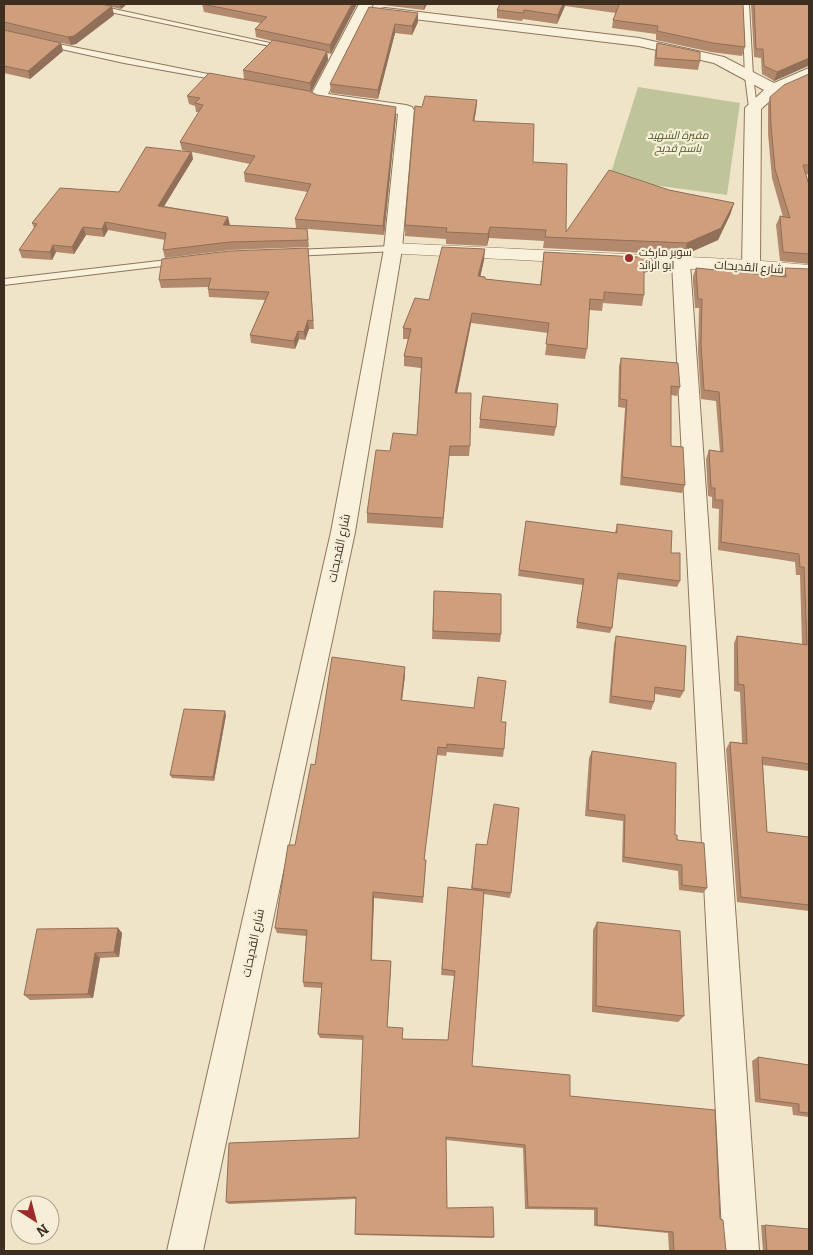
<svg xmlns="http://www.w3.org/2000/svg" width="813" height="1255" font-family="Bitter,Cairo,serif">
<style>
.cemetery{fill:#bfc49a}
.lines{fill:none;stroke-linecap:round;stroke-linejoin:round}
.service-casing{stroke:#8d765c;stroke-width:2}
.minor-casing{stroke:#8d765c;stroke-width:2}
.tertiary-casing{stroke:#8d765c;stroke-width:1}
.service{fill:#faf1dc;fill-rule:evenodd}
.minor{fill:#faf1dc;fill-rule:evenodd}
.tertiary{fill:#faf1dc;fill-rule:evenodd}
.wall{fill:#b2896c}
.shaded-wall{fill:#916f58}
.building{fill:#cf9f7d;stroke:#916f58}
.poi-dot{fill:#9e2a2b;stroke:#f7eed8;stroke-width:2}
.labels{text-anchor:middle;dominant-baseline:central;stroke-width:4.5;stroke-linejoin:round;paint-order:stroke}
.far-park-label{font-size:11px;font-style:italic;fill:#4d5a26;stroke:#f7eed8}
.far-poi-label{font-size:11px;fill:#3d2e20;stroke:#f7eed8;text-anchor:start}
.street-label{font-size:12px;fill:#3d2e20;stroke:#f7eed8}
</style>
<rect width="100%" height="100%" fill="#f0e4c8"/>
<path class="cemetery" d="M638 87 740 103 727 195 609 179Z"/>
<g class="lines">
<g class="service-casing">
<path id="service" d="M79 4H91L288 47 284 49 82 6Z
M742 4H749L753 76 757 108 753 110 749 108 745 76Z
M43 41 223 77 227 79 223 81 124 63 43 45Z
M393 246 396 247V251L293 256 288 253 293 250Z
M176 259 179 260V264L4 285V279Z"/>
</g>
<g class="minor-casing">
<path id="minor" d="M359 4H373L328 94 406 105 412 107 414 110 402 249 355 532 203 1251H167L331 532 384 249 398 114 318 102 312 100 310 97Z
M385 8 639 38 724 57 774 83 809 68V79L780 92 761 109 760 266 758 270 751 272 744 270 742 266 745 108 764 90 714 63 639 46 380 15 378 12 380 9Z
M681 257 688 259 690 263 759 1251H723L672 263 674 259Z"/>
</g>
<g class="tertiary-casing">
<path id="tertiary" d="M393 243 751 260 809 265V277L751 272 386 253 383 249 386 245Z"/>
</g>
<use href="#service" class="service"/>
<use href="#minor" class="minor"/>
<use href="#tertiary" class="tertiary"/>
</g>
<path class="wall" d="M4 4H127L121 9 112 7 114 15 76 44 71 45 4 30 61 43 63 51 30 79 4 73Z
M202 4H357L331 54 327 53 328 60 311 92 317 95 396 116 384 235 296 228 295 219 308 192 245 182 244 173 250 164 192 152 193 159 164 206 228 217 229 226 307 229 309 247 231 250 165 258 163 250 165 240 108 230 104 237 86 235 74 254 56 252 52 260 22 258 19 250 34 228 32 223 119 192 186 151 182 150 180 142 199 112H196L195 106 189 104 187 96 244 79 243 70 272 41 256 37 255 29 260 23 204 12Z
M374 4H427L424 10Z
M500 4H743L745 47 742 56 711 52 656 40V34L612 28 613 20 616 13 565 6 557 24 523 19 522 21 497 18V10Z
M751 4H809V67L808 66 774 81 762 74 761 58 754 57Z
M369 7 418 22 412 35 395 33 378 99 331 93 330 84Z
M657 43 700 61 698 70 654 66 655 52Z
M809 74V175L806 174 809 185V264L780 261 776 225 780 216 783 217 772 178 768 134V105L770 97Z
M477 100 476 111 474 121 533 162 566 232 669 190 734 203 730 215 718 240 684 255 543 248 544 241 489 238 487 246 446 244V239L405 236V225L422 107Z
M308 248 314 329H309L305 340 299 339 295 349 251 343 250 335 265 300 209 297 208 289V287L161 288 159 280Z
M544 252 654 269 644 273V295L642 306 603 303 602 311 589 310 587 349 585 359 545 355 548 333 471 323 457 393 470 446 469 456H449L443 528 367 523V513L390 451 417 435 421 368 404 366V356L408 339H403V328L429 300 484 260 480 276 485 279 540 285Z
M696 268 782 276 785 268 809 269V771L763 765 767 832 809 837V911L737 902 726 749 730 742 742 743 740 692 734 691V643L737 636 802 644 800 575H796L795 562 718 550 719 509 712 508V497L708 496 706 459 709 450 720 452 716 401 701 399 698 352 699 308H695L693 283V276Z
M621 358 680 387 677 396 671 395V446L685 485 682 493 620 485 625 408 618 407 619 366Z
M483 396 556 427 554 436 479 428Z
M526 521 615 533 617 524 671 553 680 581 677 587 617 579 612 628 610 633 576 628 583 585 518 576Z
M434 591 501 634 500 642 432 639Z
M616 636 684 691 680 698 655 694 654 702 651 710 609 703 614 644Z
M405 675 402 700 501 722 504 749 503 757 447 752 446 756 437 755 424 860H426L423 903 374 898 372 960 391 966 387 1027 403 1039 448 1040 454 976 441 975 448 887 471 889 476 849 511 893 510 898 484 894 472 1066 570 1096 720 1219 726 1251H669L668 1233 594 1226V1210L525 1209 523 1148 446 1140 447 1208 494 1237 493 1238 356 1235 355 1234 356 1199 229 1204 226 1202 359 1138 363 1040 320 1038 318 1034 322 988 304 987 303 982 306 936 277 933 275 928 315 765Z
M226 715 214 781 172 778 170 775Z
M592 751 675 835 707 888 703 893 679 890 678 871 622 862 623 821 585 816 589 758Z
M597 922 684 1016 678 1022 592 1012 593 930Z
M118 928 122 933 119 957 100 958 93 998 30 1000 24 995Z
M758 1057 809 1065V1117L793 1115 792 1107 755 1102 752 1061Z
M761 1225H765L809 1251H763Z"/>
<path class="shaded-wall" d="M120 4H127L121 9Z
M352 4H357L331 54 330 45Z
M424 4H427L424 10Z
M563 4H565V6L557 24 558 15Z
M112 6 114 15 76 44 71 45 68 37Z
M418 13V22L412 35V26Z
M395 24V33L378 99V90Z
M61 43 63 51 30 79 28 71Z
M327 51 328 60 311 92 310 83Z
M809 58 808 66 774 81 777 72Z
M477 100 476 111 472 133 473 121Z
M396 107V116L384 235 383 226Z
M191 152 193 159 160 213 158 206Z
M734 203 730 215 718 240 684 255 687 243Z
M228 217 230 225 225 233 223 225Z
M105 222 108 230 104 237 102 229Z
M83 227 86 235 74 254 72 247Z
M490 227 489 238 487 246 488 234Z
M53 245 56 252 52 260 50 252Z
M485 249 484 260 478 287V276Z
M656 258 654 269 641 274 644 264Z
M472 313 471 323 455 403V393Z
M308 320 309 329 305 340 304 332Z
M298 331 299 339 295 349 294 341Z
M405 667V675L401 708V700Z
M225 711 226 715 214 781 213 777Z
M373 892 374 898 371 965V960Z
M118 928 122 933 119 957 114 952Z
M95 953 100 958 93 998 88 994Z
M391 961V966L387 1032V1027Z"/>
<path class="building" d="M4 4H99L112 6 74 36 68 37 4 22Z
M202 4H352L330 45 255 29 267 17Z
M500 4H563L558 15 524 10 523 13 497 10Z
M612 4H743L745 47 713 43 657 31 658 26 613 20 619 5Z
M754 4H809V58L777 72 764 66 763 49H756Z
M369 7 418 13 412 26 395 24 378 90 330 84Z
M4 30 61 43 28 71 4 66Z
M273 40 327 51 310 83 243 70Z
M657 43 700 52V61L656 58Z
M209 73 309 91 317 95 396 107 383 226 295 219 311 184 244 173 255 156 180 142 203 105 195 103 200 98 187 96Z
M809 74V165H803L809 185V254L783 252 780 216 790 218 775 169 771 125 770 97 784 85Z
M425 96 477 100 473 121 534 124 533 162 567 164 566 232 609 170 669 190 734 203 721 228 687 243 545 237 546 230 490 227 488 234 446 232 447 228 405 225 415 106 422 107Z
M146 147 191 152 158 206 228 217 223 225 307 229 308 240 230 242 163 250 166 233 105 222 102 229 83 227 72 247 53 245 50 252 19 250 37 224 32 223 60 188 119 192Z
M442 247 485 249 478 276 485 277V279L541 285 544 252 656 258 644 264V295L604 292V300L590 299 587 349 546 344 549 323 472 313 455 393H471L470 446H450L443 518 367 513 376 450 390 451 393 433 417 435 422 358 404 356 411 329 403 328 415 298 429 300Z
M308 248 313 321 308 320 304 332 298 331 294 341 250 335 269 292 208 289 211 278 159 280 162 259 230 251Z
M696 268 786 277 785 268 809 269V764L762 757 767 832 809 837V905L741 897 730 742 747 744 744 685 738 684 737 636 807 645 804 567H800L799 554 721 542 723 500H715V488H711L709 450 723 452 719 392 704 390 701 344 702 299H698Z
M621 358 678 363 680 387 671 386V446L683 447 685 485 622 477 627 400 620 399Z
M483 396 558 404 556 427 480 419Z
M526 521 617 533V524L672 531 671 553H680V581L618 573 612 628 577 622 584 579 519 570Z
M434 591 501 594V634L433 631Z
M616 636 686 646 684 691 655 687 654 702 611 696Z
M332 657 405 667 401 700 474 708 478 677 506 681 501 722H506L504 749 447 744V748L438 747 424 860H426L423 897 373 892 371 960 391 961 387 1027 403 1028 402 1039 448 1040 455 971 442 969 448 887 484 891 472 1066 570 1075V1096L715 1110 720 1219 723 1220 726 1251H674L673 1232 597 1225V1208L528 1207 525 1145 446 1137 447 1208 493 1207 494 1237 355 1234 356 1197 226 1202 229 1143 359 1138 363 1036 318 1034 322 983 303 982 307 930 275 928 288 845H295L311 764 315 765Z
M184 709 225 711 213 777 170 775Z
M592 751 676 763 675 835H677V840L704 843 707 888 682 885V865L624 857 625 815 588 810Z
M494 804 519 808 511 893 472 888 476 844 487 845Z
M597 922 680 931 684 1016 596 1006Z
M118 928 114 952 95 953 88 994 24 995 37 929Z
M758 1057 809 1065V1113L799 1112V1104L760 1099Z
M765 1225 809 1229V1251H767Z"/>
<circle class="poi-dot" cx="629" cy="258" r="5"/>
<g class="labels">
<g class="far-park-label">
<text x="678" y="135">مقبرة الشهيد<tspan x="678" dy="13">باسم قديح</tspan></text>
</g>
<g class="far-poi-label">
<text x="639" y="252">سوبر ماركت<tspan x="639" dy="13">ابو الرائد</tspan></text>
</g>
<g class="street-label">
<text transform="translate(749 267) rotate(4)">شارع القديحات</text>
<text transform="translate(339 548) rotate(-78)">شارع القديحات</text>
<text transform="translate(253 943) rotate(-78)">شارع القديحات</text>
</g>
</g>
<rect width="813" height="1255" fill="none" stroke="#3d2e20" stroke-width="10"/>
<g transform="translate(35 1220) rotate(144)"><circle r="24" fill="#f7eed8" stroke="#ada18e"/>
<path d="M0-4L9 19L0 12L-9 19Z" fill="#9e2a2b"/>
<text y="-8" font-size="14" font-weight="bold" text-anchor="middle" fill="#3d2e20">N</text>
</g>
</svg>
